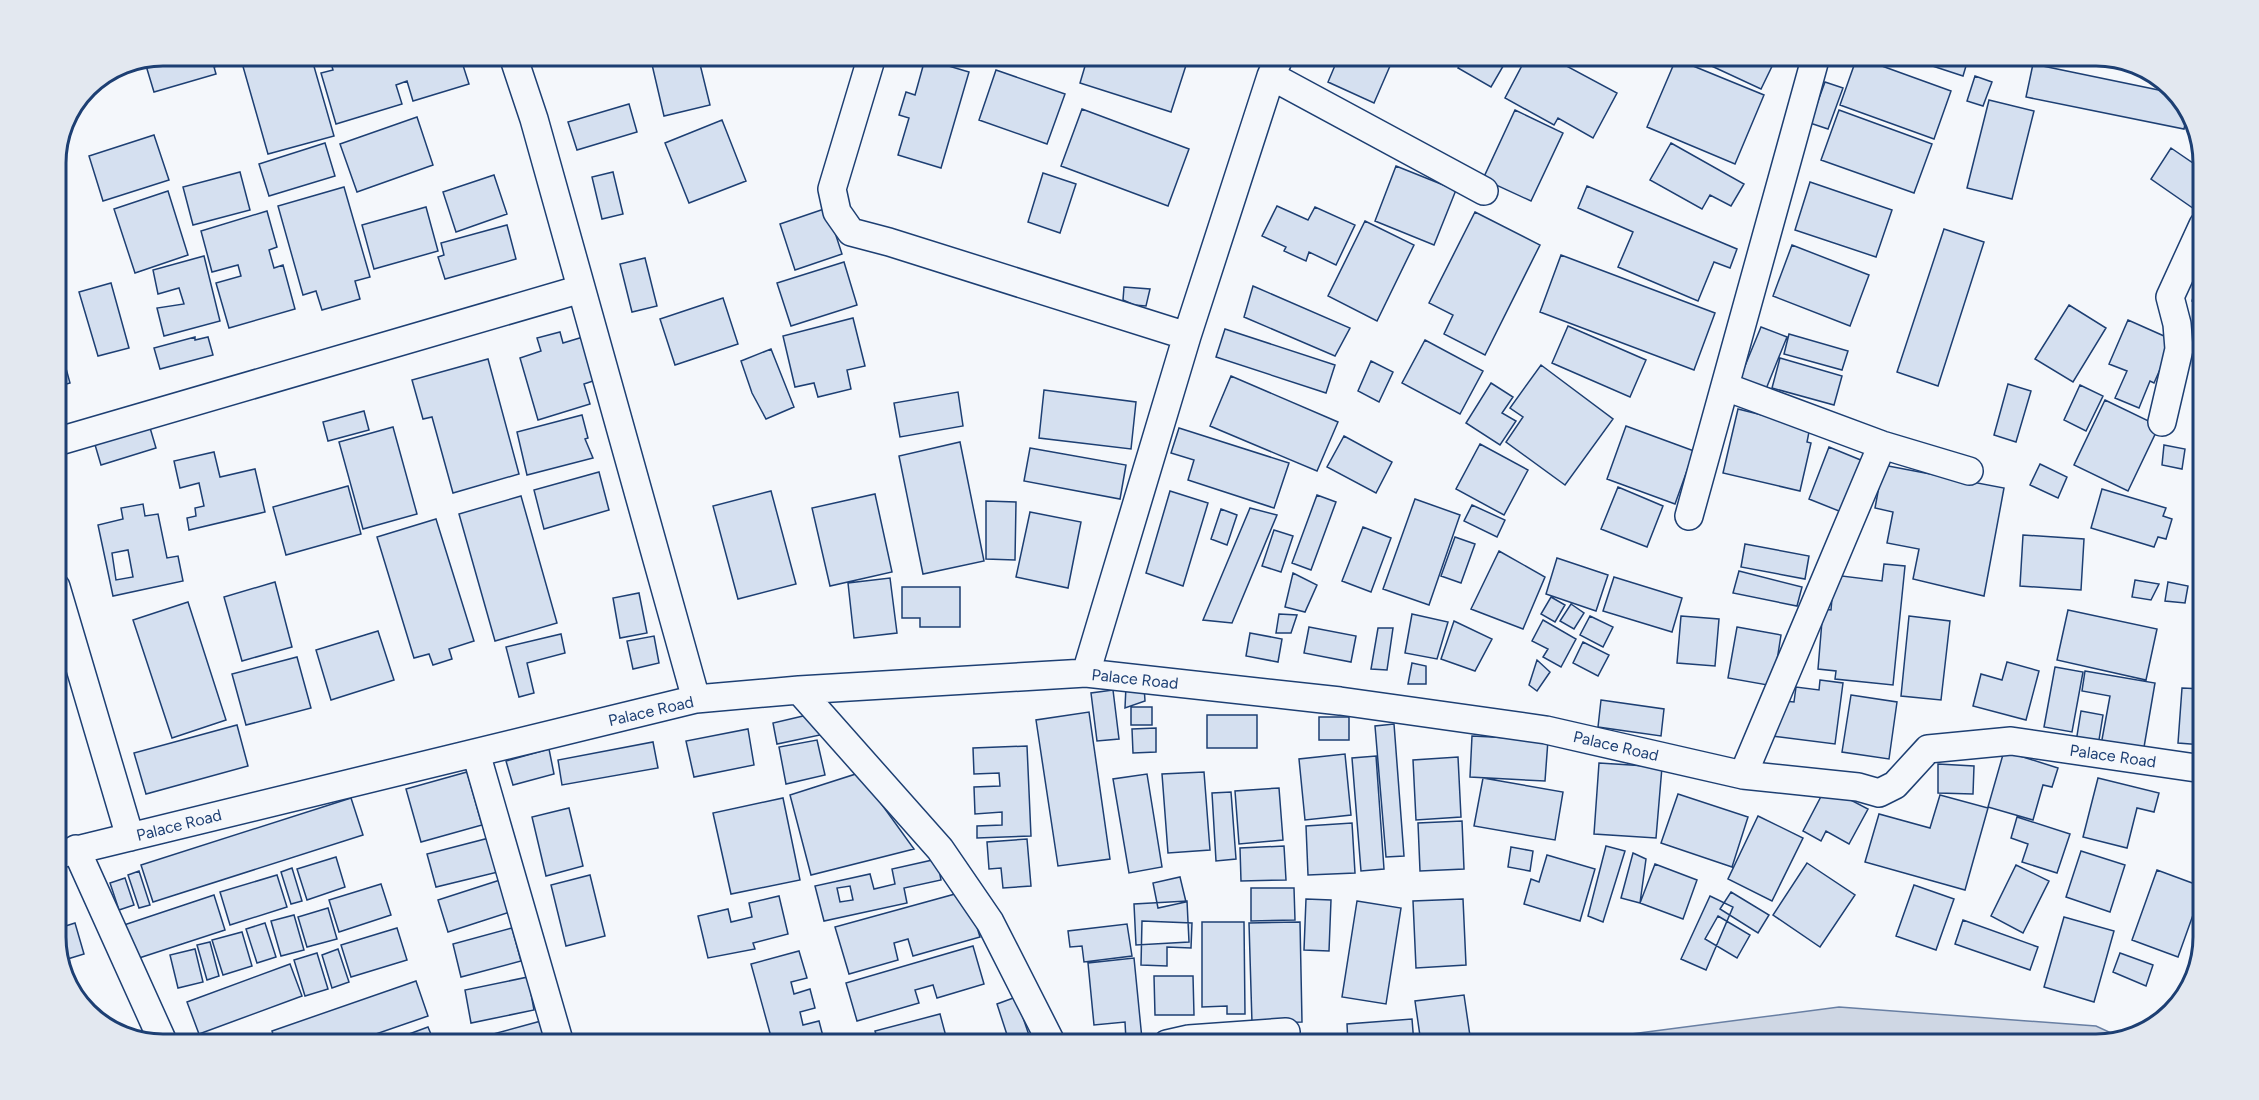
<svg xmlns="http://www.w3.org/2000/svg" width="2259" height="1100" font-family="Figtree,sans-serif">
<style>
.water{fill:#cfd7e4;stroke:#687fa3;stroke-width:1.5}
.building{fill:#d5e0f0;stroke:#1d3f73;stroke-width:1.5;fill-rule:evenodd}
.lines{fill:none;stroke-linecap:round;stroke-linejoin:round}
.street-casing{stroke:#1d3f73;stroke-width:30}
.street{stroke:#f4f7fb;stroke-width:27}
.labels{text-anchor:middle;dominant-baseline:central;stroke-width:4.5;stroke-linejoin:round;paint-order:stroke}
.street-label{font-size:16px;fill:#1d3f73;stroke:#f4f7fb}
.rim{fill:none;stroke:#1d3f73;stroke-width:3}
</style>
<rect width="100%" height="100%" fill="#f4f7fb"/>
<path class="water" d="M1839 1007 2096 1026 2120 1037 2097 1044H1554Z"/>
<path class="building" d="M163 56H224L227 63 214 67 216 74 154 92 144 59Z
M240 56H311L334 136 268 154Z
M345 56H460L469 84 413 101 407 81 396 85 402 104 336 124 321 73 333 70 330 60Z
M650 56H698L710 105 664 116Z
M1088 56H1189L1171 112 1080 83Z
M1339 56H1365L1390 66 1374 103 1328 82Z
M1466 56H1509L1491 87 1458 68Z
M1527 56H1535L1546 61 1548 56 1617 93 1593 138 1558 118 1554 125 1505 98Z
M1585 56H1605L1600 64Z
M1690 56H1777L1761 89Z
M1902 56H1969L1963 76Z
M1857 57 1951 91 1934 139 1840 105Z
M925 59 969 72 941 168 898 155 909 118 899 115 906 92 915 95Z
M1676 59 1764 95 1735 164 1647 127Z
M2033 64 2173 93 2185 103 2188 111 2184 129 2026 97Z
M996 70 1065 94 1047 144 979 120Z
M1975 76 1992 82 1983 106 1967 101Z
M1825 82 1843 88 1828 129 1810 123Z
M1989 100 2034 111 2012 199 1967 188Z
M629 104 637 132 577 150 568 122Z
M1082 109 1189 149 1168 206 1061 166Z
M1515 110 1563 133 1531 201 1483 179Z
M1839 110 1932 144 1914 193 1821 160Z
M417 117 433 165 357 192 340 144Z
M722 120 746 181 689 203 665 143Z
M154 135 169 180 103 201 89 156Z
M325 143 335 176 269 196 259 164Z
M1671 143 1744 184 1731 206 1710 195 1702 209 1650 180Z
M2171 148 2203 170V201L2197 211 2151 179Z
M1396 166 1456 190 1434 245 1375 221Z
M240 172 250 210 193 225 183 187Z
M613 172 623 214 602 219 592 177Z
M1043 173 1076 184 1060 233 1028 222Z
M494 175 507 214 456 232 443 192Z
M1810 182 1892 210 1876 257 1795 230Z
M1587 186 1737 249 1730 268 1714 262 1698 301 1618 267 1633 232 1578 208Z
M344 187 370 277 355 281 360 299 322 310 316 291 303 295 278 206Z
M168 191 188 255 135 273 114 209Z
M1277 206 1308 220 1315 207 1355 225 1336 265 1309 252 1306 261 1284 251 1286 247 1262 236Z
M426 207 438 251 374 269 362 225Z
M827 208 842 254 795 270 780 224Z
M267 211 277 247 269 250 274 268 283 265 295 309 229 328 216 283 241 276 238 265 212 272 201 231Z
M1475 212 1540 245 1485 355 1444 334 1453 315 1429 303Z
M1365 221 1414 245 1377 321 1328 296Z
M507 225 516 259 445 279 438 257 444 255 441 243Z
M1944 229 1984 242 1938 386 1897 372Z
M1792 245 1869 275 1850 326 1773 296Z
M1561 255 1715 313 1694 370 1540 312Z
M204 256 220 321 164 336 157 308 184 304 179 288 158 294 153 270Z
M645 258 657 306 632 312 620 264Z
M844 262 857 305 791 326 777 283Z
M2203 263V305L2192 301Z
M111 283 129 348 98 356 79 292Z
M1253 286 1350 328 1335 356 1244 317Z
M1124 287 1150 289 1146 306 1134 305 1123 300Z
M723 298 738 344 675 365 660 319Z
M2069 305 2106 328 2073 382 2035 359Z
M853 318 865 366 847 370 851 389 818 397 814 383 795 387 783 336Z
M2128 320 2173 340 2154 383 2150 381 2139 408 2115 398 2127 371 2109 364Z
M1568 326 1646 360 1630 397 1552 363Z
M1761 327 1787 337 1766 389 1740 378Z
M1225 329 1335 365 1326 393 1216 357Z
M56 332 70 383 56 387Z
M560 332 563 343 583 337 596 380 584 384 590 404 538 420 520 358 541 351 537 338Z
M1789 334 1848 351 1842 370 1784 354Z
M195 337V340L208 337 213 355 160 369 154 348Z
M1425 340 1483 371 1460 414 1402 383Z
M771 349 794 407 766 419 752 393 741 361Z
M1780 358 1842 376 1834 405 1772 388Z
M488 359 519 474 453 493 432 417 423 419 412 380Z
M1371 361 1393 372 1379 402 1358 391Z
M1541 365 1613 419 1565 485 1506 442 1523 417 1510 408Z
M1231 376 1338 422 1317 471 1210 426Z
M1491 383 1513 397 1502 413 1516 421 1500 445 1466 423Z
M2008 384 2031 391 2016 442 1994 435Z
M2080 385 2103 396 2086 431 2064 420Z
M1044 390 1136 402 1131 449 1039 438Z
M958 392 963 426 900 437 894 403Z
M2105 400 2159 426 2128 491 2074 465Z
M1738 409 1810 427 1807 442 1811 443 1800 491 1723 473Z
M364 411 369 430 328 441 323 422Z
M582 415 588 438 585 439 593 458 527 475 517 432Z
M148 421 156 448 101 465 93 438Z
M1626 426 1694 451 1675 504 1607 479Z
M393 427 417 514 363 529 339 442Z
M1179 428 1289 463 1274 508 1188 480 1194 460 1171 453Z
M1344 436 1392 462 1376 493 1327 467Z
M960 442 984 561 923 574 899 456Z
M1480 444 1528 470 1504 515 1456 489Z
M2164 445 2185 449 2182 469 2162 465Z
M1829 447 1868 463 1849 515 1809 499Z
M1030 448 1126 465 1120 499 1024 481Z
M214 452 220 477 255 469 265 512 189 530 187 518 196 516 195 508 204 506 199 483 180 488 174 461Z
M2040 464 2067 477 2058 498 2030 485Z
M1883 465 2004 488 1984 596 1913 579 1919 549 1887 543 1893 512 1875 508Z
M599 472 609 510 544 529 534 490Z
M348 486 361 534 286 555 273 507Z
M1618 487 1663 506 1647 547 1601 529Z
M2102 489 2166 508 2163 516 2172 519 2166 539 2158 537 2154 547 2091 528Z
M771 491 796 584 738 599 713 506Z
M1170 491 1208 503 1183 586 1146 573Z
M875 494 892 572 830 586 812 508Z
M1317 495 1336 502 1311 570 1292 563Z
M521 496 557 623 495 641 459 514Z
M1415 499 1460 515 1429 605 1383 589Z
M986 501 1016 502 1015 560 986 559Z
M143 504 145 516 158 514 167 558 178 556 183 581 113 596 98 525 123 519 121 508ZM128 550 133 577 116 580 112 553Z
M1472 505 1505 520 1497 537 1464 521Z
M1250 508 1277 515 1232 623 1203 620Z
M1221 509 1237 515 1227 545 1211 539Z
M1030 512 1081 522 1068 588 1016 577Z
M436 519 474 641 449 649 452 659 433 665 429 654 414 658 377 537Z
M1363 527 1391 538 1371 592 1342 581Z
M1274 530 1293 536 1281 572 1262 566Z
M2023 535 2084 539 2081 590 2020 586Z
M1455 537 1475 544 1461 583 1441 576Z
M1745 544 1809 556 1805 579 1741 567Z
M1499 551 1545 577 1523 629 1471 609Z
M1557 558 1608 575 1596 611 1546 594Z
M1884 564 1905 566 1893 685 1835 679 1836 671 1818 669 1823 609 1831 610 1834 575 1882 581Z
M1739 571 1802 587 1797 606 1733 593Z
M1293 573 1317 585 1305 612 1285 607Z
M1614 577 1682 598 1672 632 1603 611Z
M890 578 897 633 854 638 848 583Z
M2135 580 2159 584 2151 600 2132 597Z
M275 582 292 647 242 661 224 597Z
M2168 582 2188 586 2185 603 2165 601Z
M902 587H960V627H920V618H902Z
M639 593 647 633 620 638 613 598Z
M1551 597 1565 605 1555 622 1541 614Z
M188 602 226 720 172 738 133 620Z
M1571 604 1584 613 1574 629 1560 621Z
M2068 610 2157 629 2146 680 2057 660Z
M1279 614 1297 615 1291 633H1276Z
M1412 614 1448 622 1437 659 1405 653Z
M1590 616 1613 627 1603 647 1580 635Z
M1681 616 1719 619 1715 666 1677 663Z
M1909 616 1950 621 1941 700 1901 696Z
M1543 620 1576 639 1561 667 1543 657 1548 649 1532 641Z
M1454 621 1492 639 1475 671 1441 659Z
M1309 627 1356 636 1351 662 1304 653Z
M1737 627 1781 635 1773 686 1728 678Z
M1378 628H1393L1387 670 1371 669Z
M378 631 394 680 331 700 316 650Z
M1250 633 1282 639 1278 662 1246 656Z
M561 634 565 653 527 663 534 693 519 697 506 647Z
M654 636 659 663 633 669 627 641Z
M1583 642 1609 655 1598 676 1573 663Z
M297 657 311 708 246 725 232 674Z
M1537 660 1550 672 1537 691 1529 685Z
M2007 662 2039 671 2026 720 1973 706 1981 674 2002 680Z
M1412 663 1426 666V684H1408Z
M2055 667 2083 672 2072 732 2044 727Z
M2085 671 2155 683 2143 753 2101 745 2110 696 2082 691Z
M1820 680 1843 683 1835 744 1772 736 1784 701 1794 702 1796 687 1819 690Z
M1126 686H1144L1145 701 1125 708Z
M2182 688 2203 689V745L2178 743Z
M1113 690 1119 739 1097 741 1091 693Z
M1851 695 1897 702 1889 759 1842 752Z
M1601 700 1664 709 1661 736 1598 727Z
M1131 707H1152V725H1131Z
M2081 711 2103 715 2098 746 2076 742Z
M1089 712 1110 859 1058 866 1036 720Z
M816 713 820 735 777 744 773 723Z
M1207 715H1257V748H1207Z
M1319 717H1349V740H1319Z
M1394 724 1404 856 1386 857 1375 726Z
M237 725 248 766 146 794 134 753Z
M1156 728V752L1133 753 1132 729Z
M748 729 754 765 694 777 686 741Z
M1472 736 1548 740 1545 781 1470 777Z
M817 740 825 775 786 784 779 747Z
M653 742 658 768 562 785 558 760Z
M1027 746 1031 836 977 838V826L1002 825V812L975 814 974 787 1000 786 999 773 974 774 973 748Z
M549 749 554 774 513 785 506 761Z
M2004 751 2058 768 2052 787 2043 785 2033 820 1988 807Z
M1345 754 1351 815 1305 820 1299 759Z
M1376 756 1384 869 1361 871 1352 758Z
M1458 757 1461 817 1416 820 1413 760Z
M1599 763 1662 767 1656 838 1594 834Z
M1938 764 1974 766 1973 794 1938 793Z
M467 772 482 825 421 842 406 789Z
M1204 772 1210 850 1168 853 1162 774Z
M859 773 914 849 811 875 790 795Z
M1147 774 1162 867 1129 873 1113 779Z
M1483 778 1563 792 1555 840 1474 826Z
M2098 778 2159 793 2154 812 2137 808 2127 848 2083 837Z
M1826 787 1868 809 1849 844 1826 831 1821 841 1803 831Z
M1279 788 1283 840 1239 844 1235 791Z
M1231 792 1236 859 1216 861 1212 793Z
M1678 794 1748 817 1732 867 1661 843Z
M1940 795 1988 808 1965 890 1865 862 1879 814 1930 828Z
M351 798 363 835 153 902 141 865Z
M783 798 800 880 731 894 713 813Z
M569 808 583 866 546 876 532 817Z
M1758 816 1803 838 1772 901 1728 879Z
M2017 817 2070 834 2057 873 2022 862 2028 844 2011 838Z
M1462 821 1464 869 1420 871 1418 823Z
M1352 823 1355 873 1308 875 1306 826Z
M489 838 498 872 436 887 427 854Z
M1027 839 1031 886 1003 888 1001 868 989 869 987 842Z
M1284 846 1286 880 1241 881 1240 848Z
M1606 846 1625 851 1603 922 1588 916Z
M1511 847 1533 851 1530 871 1508 867Z
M2081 851 2125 865 2110 912 2066 897Z
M1633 853 1646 859 1640 903 1621 898Z
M1547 855 1595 869 1580 921 1524 904 1531 879 1539 882Z
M336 857 345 887 307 900 297 869Z
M937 859 941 880 904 888 907 903 824 921 815 886 870 874 874 889 895 884 892 869ZM850 886 853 900 840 902 837 888Z
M1807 863 1855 895 1820 947 1773 915Z
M1655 864 1697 880 1683 919 1640 903Z
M2016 865 2049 881 2023 933 1991 916Z
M292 868 302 901 291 904 281 872Z
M2157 870 2203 887 2178 957 2132 940Z
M139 871 150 905 139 908 128 875Z
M277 875 287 907 230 925 220 892Z
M590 875 605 936 566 946 551 885Z
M1180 877 1186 902 1158 908 1153 883Z
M125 878 134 905 119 910 110 883Z
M500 880 510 912 448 932 438 900Z
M381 884 391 915 339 932 329 900Z
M1914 885 1954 899 1936 950 1896 936Z
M1251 888H1294L1295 920 1251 921Z
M966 891 980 937 913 956 908 939 894 943 898 960 849 974 835 927Z
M1731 892 1769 915 1758 933 1720 909Z
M214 895 225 930 136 959 124 925Z
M779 896 788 934 753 943 755 949 708 958 698 916 728 909 731 922 752 917 749 903Z
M1710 896 1733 907 1706 970 1681 959Z
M1306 899 1331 900 1329 951 1304 950Z
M1463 899 1466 965 1416 968 1413 901Z
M1187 901 1189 942 1136 945 1134 904Z
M1357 901 1401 908 1386 1004 1342 997Z
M328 908 337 939 307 947 298 917Z
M294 915 304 950 281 956 271 921Z
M1718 916 1750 935 1737 958 1705 939Z
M2064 917 2114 931 2094 1002 2044 987Z
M1963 920 2038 947 2030 970 1955 944Z
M1142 921 1192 923 1191 948 1167 947V966L1141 965Z
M1202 922H1244L1245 1014H1227V1006L1202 1007Z
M1300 922 1302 1022 1252 1023 1249 923Z
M75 923 84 954 61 961 56 945V929Z
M265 923 276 957 257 963 246 929Z
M1127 924 1132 956 1084 962 1082 946 1070 947 1068 931Z
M397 928 407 960 351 977 341 945Z
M512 928 521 961 461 977 453 944Z
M242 932 252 966 223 975 212 940Z
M210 942 219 976 207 980 197 945Z
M973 946 984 984 937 998 933 985 915 990 919 1003 857 1021 846 983Z
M195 949 203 982 178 988 170 955Z
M338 949 349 982 332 988 322 955Z
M799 951 807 978 791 982 794 994 810 989 815 1008 800 1012 803 1025 819 1021 825 1044H773L751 964Z
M317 953 328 989 305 996 294 960Z
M2120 953 2153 965 2146 986 2113 972Z
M1134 958 1142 1039 1126 1040 1125 1022 1094 1025 1088 963Z
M290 964 302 996 199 1034 187 1002Z
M1154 976H1193L1194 1015H1155Z
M528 977 534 1010 471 1023 465 990Z
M416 981 428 1016 347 1044H276L272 1031Z
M1464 995 1470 1036 1421 1043 1415 1001Z
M1016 997 1032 1044H1010L997 1004Z
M940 1014 948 1044H879L875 1031Z
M1412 1019 1414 1044H1348L1347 1024Z
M541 1021 548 1044H484L482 1037Z
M428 1027 435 1044H382Z
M708 1034 710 1044H660Z
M268 1035 271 1044H239Z"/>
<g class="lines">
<g class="street-casing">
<path id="street" d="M513 56 534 119 696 699
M872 56 832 189 837 212 851 232 889 242 1187 336
M1271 76 1484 191
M1726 387 1882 445 1969 471
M2162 422 2179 349 2177 324 2170 297 2203 225
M56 442 581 289
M1689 516 1816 56
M56 587 130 837
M1086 673 1187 336 1271 76 1280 56
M799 690 940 849 990 922 1052 1044
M476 753 560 1044
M1743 775 1882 445
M76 849 164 1044
M56 855 696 699 799 690 1086 673 1340 701 1546 730 1743 775 1858 787 1879 793 1895 785 1928 749 2011 741 2203 769
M1167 1044 1189 1039 1286 1032"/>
</g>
<use href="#street" class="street"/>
</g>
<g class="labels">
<g class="street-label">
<text transform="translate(1135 679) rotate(6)">Palace Road</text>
<text transform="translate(651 711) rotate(-13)">Palace Road</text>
<text transform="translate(1616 746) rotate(13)">Palace Road</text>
<text transform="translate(2113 756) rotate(8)">Palace Road</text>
<text transform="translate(179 825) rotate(-14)">Palace Road</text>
</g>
</g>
<path d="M0 0H2259V1100H0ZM163 66H2096A97 97 0 0 1 2193 163V937A97 97 0 0 1 2096 1034H163A97 97 0 0 1 66 937V163A97 97 0 0 1 163 66Z" fill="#e3e8f0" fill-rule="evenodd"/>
<path class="rim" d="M163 66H2096A97 97 0 0 1 2193 163V937A97 97 0 0 1 2096 1034H163A97 97 0 0 1 66 937V163A97 97 0 0 1 163 66Z"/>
</svg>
